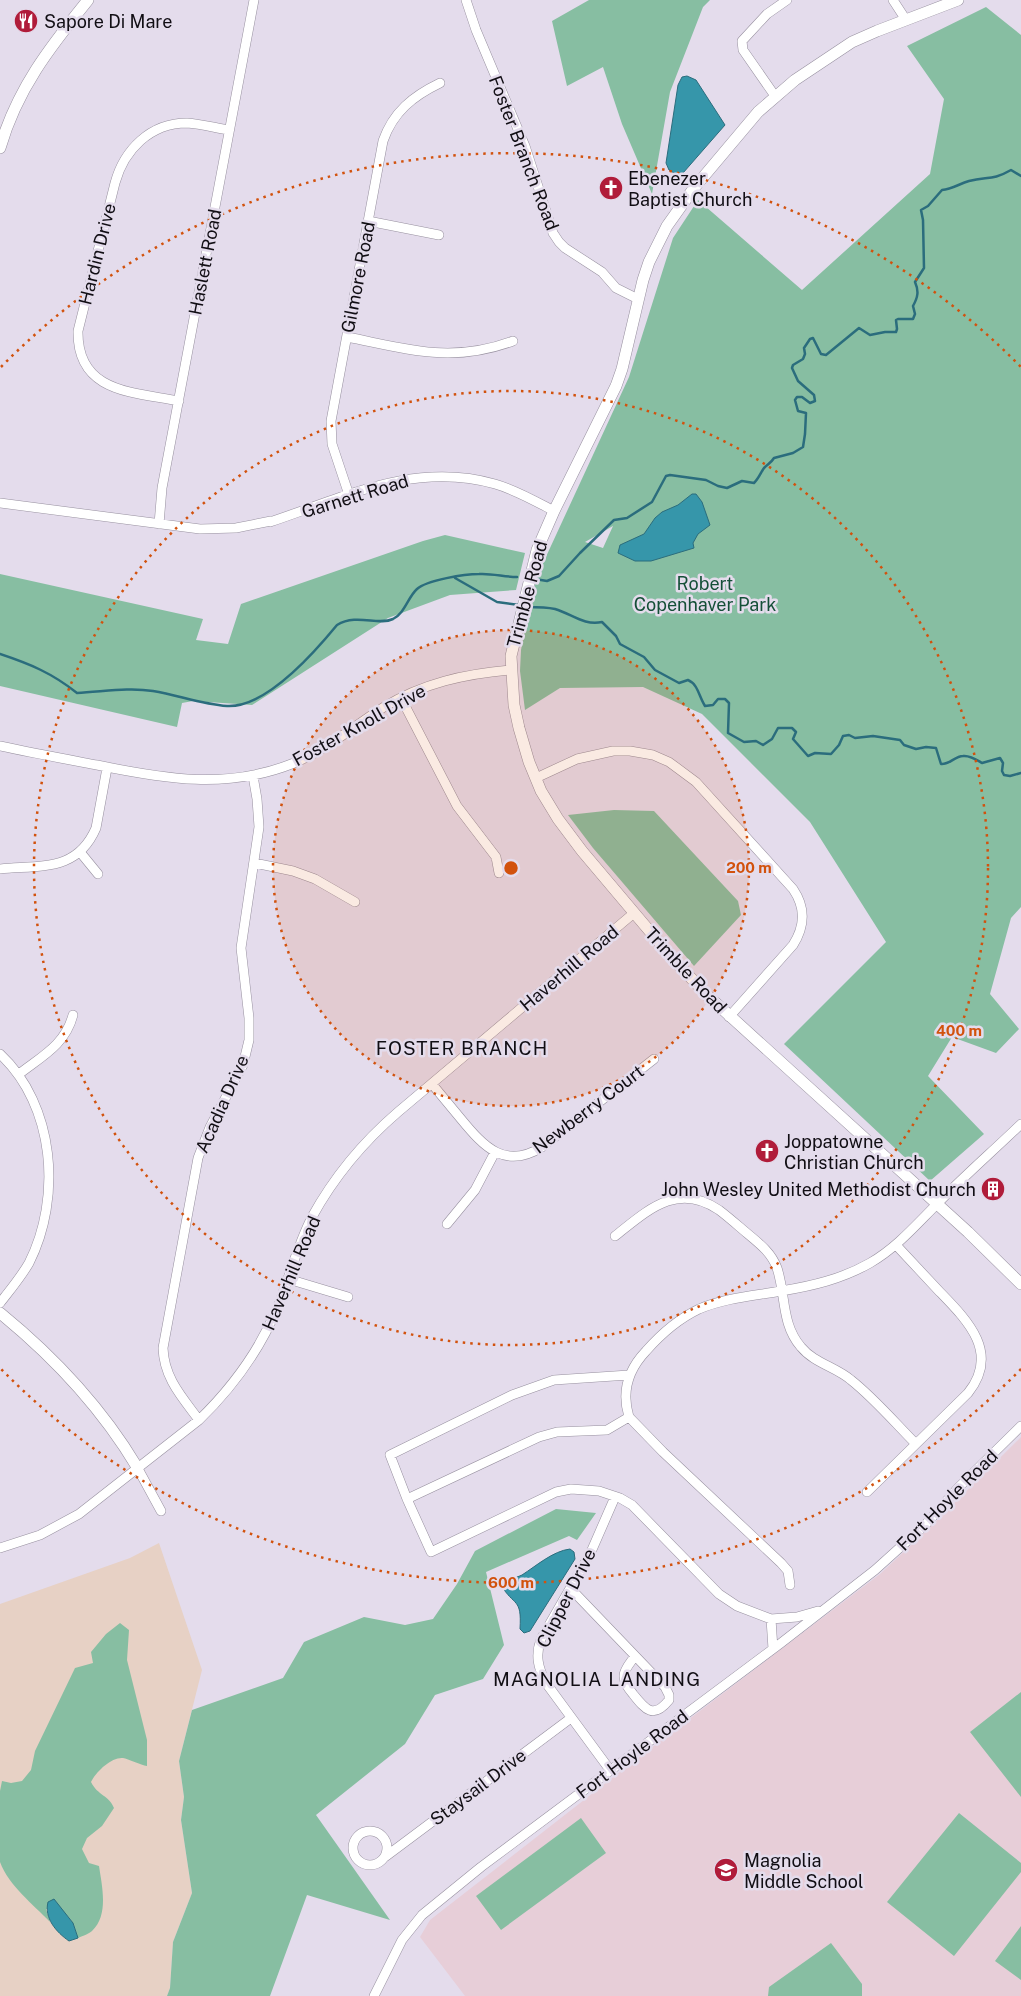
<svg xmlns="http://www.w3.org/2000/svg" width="1021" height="1996" font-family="'Public Sans',sans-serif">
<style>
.industrial{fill:#e7d1c5}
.education{fill:#e7ced8}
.green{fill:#87bea2;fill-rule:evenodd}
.water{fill:#3696aa;stroke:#2b6d7d}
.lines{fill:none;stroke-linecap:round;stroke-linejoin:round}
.stream{stroke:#2b6d7d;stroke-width:2.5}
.minor-casing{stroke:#97909f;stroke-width:10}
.tertiary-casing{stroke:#97909f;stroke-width:12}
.minor{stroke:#fff;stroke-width:9}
.tertiary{stroke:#fff;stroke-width:11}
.ring{fill:none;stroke:#d2520d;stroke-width:2.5;stroke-dasharray:2.5 5}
.labels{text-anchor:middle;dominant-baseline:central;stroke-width:5;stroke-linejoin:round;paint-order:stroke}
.poi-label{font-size:18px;fill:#110e14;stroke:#e4dcec;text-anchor:start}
.street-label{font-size:18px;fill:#110e14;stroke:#e4dcec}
.park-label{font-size:18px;fill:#144f37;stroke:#e4dcec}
.neighbourhood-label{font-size:19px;letter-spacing:1px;fill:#110e14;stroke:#e4dcec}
.centre{fill:#d2520d;stroke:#e4dcec;stroke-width:2.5}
.ring-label{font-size:15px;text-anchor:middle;font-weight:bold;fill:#d2520d;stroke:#e4dcec;stroke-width:5;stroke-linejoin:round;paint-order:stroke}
</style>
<rect width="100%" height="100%" fill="#e4dcec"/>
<path class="industrial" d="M159 1543 202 1670 179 1761 184 1797 181 1820 192 1893 173 1942 170 1988 167 1996H0V1604L130 1558Z"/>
<path class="education" d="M1021 1437V1996H465L420 1937 430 1920 634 1761 880 1574 922 1535Z"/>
<path class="green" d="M589 0H710L703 7 670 92 652 194 622 124 603 67 567 86 552 21Z
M986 7 1021 35V907L1011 918 990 994 1019 1029 996 1053 952 1037 928 1076 984 1134 930 1181 784 1044 886 942 810 822 702 714 643 687 560 688 525 710 520 671 521 650 528 611 538 574 629 377 673 238 698 200 802 290 930 174 944 99 907 46ZM613 526 603 548 585 542Z
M445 535 525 553 516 590 450 595 388 618 252 705 193 701 182 703 177 727 0 686V574L203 619 196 640 228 644 241 604 423 541Z
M614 810 654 811 738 901 741 915 694 966 593 848 568 815Z
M556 1509 596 1513 577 1540 569 1536 486 1572 504 1645 483 1679 435 1695 405 1744 316 1815 390 1920 307 1895 270 1996H167L170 1988 173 1942 192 1893 181 1820 184 1797 179 1761 192 1710 283 1678 304 1642 364 1617 405 1625 433 1619 457 1584 475 1551Z
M120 1623 129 1630 127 1660 147 1740V1766C141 1765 128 1759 123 1758 111 1757 96 1772 91 1782 98 1796 109 1795 114 1808L102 1826 87 1838 82 1849 89 1863 99 1866C102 1886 109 1915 92 1931 89 1934 82 1936 78 1938 71 1915 69 1913 46 1909L50 1922C33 1904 9 1886 0 1862V1791L2 1781 11 1783 22 1781 31 1770 35 1751 75 1668 93 1663 91 1652 106 1634Z
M1021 1692V1797L970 1732Z
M959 1813 1021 1863V1872L954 1956 887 1902Z
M581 1818 606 1853 501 1930 476 1896Z
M1021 1926V1980L995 1961Z
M831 1943 862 1984V1996H768L769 1987Z"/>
<path class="water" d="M687 76 696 80 725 125 683 173 676 174 669 170 666 163 678 85 682 77Z
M692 494H696L702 502 710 525 698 534 693 543 694 548 651 561H635L618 553 620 545 644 534 655 518 662 512 678 505Z
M570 1549 574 1552 575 1559 530 1631 524 1633 520 1629C522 1597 514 1607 501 1585 506 1578 514 1579 522 1575 536 1566 553 1551 570 1549Z
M54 1899 73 1923 78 1938 69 1941C56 1932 44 1918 48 1902Z"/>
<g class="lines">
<path class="stream" d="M455 578 497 602 519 605
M535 579 547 581 559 576 580 553 614 520 627 518 652 502 666 476 670 475 706 480 718 486 727 488 742 481 754 483C759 478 761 472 764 468 768 464 771 463 774 458L793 453 803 447 805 434 806 413 798 411 795 400 797 397H802L810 403 815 401 814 395 798 381 792 368 793 365 803 359 805 354 804 348 810 339 813 338 821 354 826 355 859 328 870 335 885 332H896L897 329 896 320 898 319H913L915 314 913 306C918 297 919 291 915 282L924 268 923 220 921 210 928 206 942 190C952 189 959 184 969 181 987 176 992 181 1011 170L1021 176
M527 607C536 607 546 607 555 609 572 614 584 626 602 622L616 636 620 644 644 657 655 670 679 683 688 680C698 684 699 697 705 706L713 705 718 699H725L729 703 728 733 744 742 756 741 763 745 772 739 778 728H792L796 732 793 739 808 756 815 753 831 754 839 745 843 736 849 735 855 738 873 736 900 740 904 745 916 749 926 747 936 748 941 764C949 765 955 756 963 756 970 755 977 760 982 763L1000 758 1003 763 1002 771 1004 775 1010 776 1021 773
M0 654C30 664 52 673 77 693 102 692 128 687 153 691 178 695 201 704 227 706 266 708 314 653 337 625 357 613 378 626 393 619 405 613 408 597 417 589 427 580 465 574 479 574 491 573 505 577 517 577"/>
<g class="minor-casing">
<path id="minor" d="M466 0 476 30 525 146 553 233 559 242 565 248 602 272 616 288 638 299
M893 0 906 20
M775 96 743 50 742 41 767 14 787 0
M368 221 439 235
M347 337C408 349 451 364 513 341
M179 401C133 392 77 393 78 331L115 183C124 150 150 123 187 123 201 124 216 128 229 130
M349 495 332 444 331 421 383 141C393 112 413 96 440 83
M0 503 200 529 236 528 271 521
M270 522C345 497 415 461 495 484 516 490 535 501 554 511
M159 524 162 488 254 0
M401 698 457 806 496 857 499 873
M0 746C32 753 65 759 97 765 165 779 227 790 294 763 328 749 354 726 384 707 423 683 465 674 510 670
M536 778 577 759 613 751H630L653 755 669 762 696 782 793 889C806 908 805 926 793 945L729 1017
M80 852 98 874
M254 863 293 871 315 879 355 902
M0 869C41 865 77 872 96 828L107 768
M0 1054C55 1105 62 1198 29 1263 21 1277 10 1290 0 1303
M19 1074C42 1056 65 1045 73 1015
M432 1084C442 1096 452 1108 461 1119 484 1147 505 1170 542 1147L654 1059
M447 1224 475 1190 495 1152
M615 1236C647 1211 677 1181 719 1210 727 1216 735 1223 742 1229 756 1241 771 1251 777 1268 786 1295 781 1324 801 1347 814 1363 836 1367 851 1380 875 1399 895 1423 916 1444
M288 1279 348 1297
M629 1375 554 1380 512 1395 390 1455 407 1499 431 1552 556 1492 571 1489 599 1491 620 1498 632 1505 719 1594 737 1606 771 1619 797 1617 818 1611
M629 1417C621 1391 628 1370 646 1351 661 1334 678 1319 699 1309 725 1298 753 1296 781 1291 812 1286 842 1279 870 1263 896 1248 915 1226 936 1205 963 1177 993 1151 1021 1124
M199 1420C182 1397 164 1378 163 1348L198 1158 210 1127 243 1065 249 1040V1018L241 948 259 827 257 799 253 776
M137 1467 161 1511
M867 1492 968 1393C1001 1352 966 1319 938 1290 924 1275 910 1260 896 1245
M407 1499 539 1437 557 1432 607 1430 629 1417 663 1452 781 1563 788 1571 790 1585
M0 1548 40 1535 79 1514 199 1420C233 1387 260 1350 278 1306 290 1276 297 1246 312 1217 334 1177 363 1142 398 1112L634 913
M571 1589 665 1687 669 1695V1700C653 1720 645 1709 633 1694 629 1689 624 1683 624 1676 624 1669 631 1662 635 1656
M771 1619 773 1649
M610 1770 546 1683C538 1668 535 1655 541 1639L591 1552 615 1497
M353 1848a17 17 0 1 1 34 0a17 17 0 1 1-34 0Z
M385 1857 571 1718
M374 1996 402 1940 422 1915 481 1867 781 1643 875 1570 926 1524 958 1488 1021 1426"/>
</g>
<g class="tertiary-casing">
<path id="tertiary" d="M958 0 877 31 852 42 795 80 758 112 694 188 667 226 649 262 643 280 622 369 616 386 554 511 537 550 511 656 514 705 519 728 529 762 541 791 558 819 582 851 674 960 708 996 968 1232 1021 1284
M0 148C17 89 50 47 88 0
M0 1313C54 1357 101 1407 137 1467"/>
</g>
<use href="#minor" class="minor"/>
<use href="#tertiary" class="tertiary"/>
</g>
<circle cx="511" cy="868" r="238" fill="#d2520d" fill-opacity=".12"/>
<g class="ring">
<circle cx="511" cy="868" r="238"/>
<circle cx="511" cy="868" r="477"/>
<path d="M1021 1369A715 715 0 0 1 1 1369M1 367A715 715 0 0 1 1021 367"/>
</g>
<defs>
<g id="restaurant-disc" transform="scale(1.25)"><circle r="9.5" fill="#b01c3a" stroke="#e4dcec"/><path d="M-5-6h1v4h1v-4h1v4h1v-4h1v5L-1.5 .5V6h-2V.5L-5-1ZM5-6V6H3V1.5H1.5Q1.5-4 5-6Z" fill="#fff"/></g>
<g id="church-disc" transform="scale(1.25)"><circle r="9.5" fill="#b01c3a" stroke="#e4dcec"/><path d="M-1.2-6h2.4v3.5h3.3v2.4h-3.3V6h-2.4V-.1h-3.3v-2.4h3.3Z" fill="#fff"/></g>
<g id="building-disc" transform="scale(1.25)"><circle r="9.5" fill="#b01c3a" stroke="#e4dcec"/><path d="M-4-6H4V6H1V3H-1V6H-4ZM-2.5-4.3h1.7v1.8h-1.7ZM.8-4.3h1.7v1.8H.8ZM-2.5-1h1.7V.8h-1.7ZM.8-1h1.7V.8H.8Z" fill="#fff"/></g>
<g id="school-disc" transform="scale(1.25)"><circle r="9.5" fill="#b01c3a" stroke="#e4dcec"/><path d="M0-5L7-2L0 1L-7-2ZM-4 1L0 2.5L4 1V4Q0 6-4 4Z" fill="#fff"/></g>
</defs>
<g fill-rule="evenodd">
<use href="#restaurant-disc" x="26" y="21"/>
<use href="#church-disc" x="611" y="188"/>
<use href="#church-disc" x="767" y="1151"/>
<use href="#building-disc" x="993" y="1189"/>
<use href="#school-disc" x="726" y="1870"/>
</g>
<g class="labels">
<g class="poi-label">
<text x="44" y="21">Sapore Di Mare</text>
<text x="628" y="178">Ebenezer<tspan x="628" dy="21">Baptist Church</tspan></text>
<text x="784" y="1141">Joppatowne<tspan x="784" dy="21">Christian Church</tspan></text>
<text x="976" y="1189" text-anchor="end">John Wesley United Methodist Church</text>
<text x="744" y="1860">Magnolia<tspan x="744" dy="21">Middle School</tspan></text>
</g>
<g class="street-label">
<text transform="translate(524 153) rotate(69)">Foster Branch Road</text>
<text transform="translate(97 254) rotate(-76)">Hardin Drive</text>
<text transform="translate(205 262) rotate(-79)">Haslett Road</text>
<text transform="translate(358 277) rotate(-79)">Gilmore Road</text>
<text transform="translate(355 496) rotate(-17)">Garnett Road</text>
<text transform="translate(527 594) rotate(-75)">Trimble Road</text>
<text transform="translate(359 725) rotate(-29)">Foster Knoll Drive</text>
<text transform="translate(569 968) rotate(-40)">Haverhill Road</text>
<text transform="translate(686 970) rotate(47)">Trimble Road</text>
<text transform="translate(222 1104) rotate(-66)">Acadia Drive</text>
<text transform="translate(588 1109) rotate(-37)">Newberry Court</text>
<text transform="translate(291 1273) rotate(-67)">Haverhill Road</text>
<text transform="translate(947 1500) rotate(-45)">Fort Hoyle Road</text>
<text transform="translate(566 1598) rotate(-63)">Clipper Drive</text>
<text transform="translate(632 1754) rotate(-37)">Fort Hoyle Road</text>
<text transform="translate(478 1787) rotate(-37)">Staysail Drive</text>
</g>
<g class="park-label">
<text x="705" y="583">Robert<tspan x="705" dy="21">Copenhaver Park</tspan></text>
</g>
<g class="neighbourhood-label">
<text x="462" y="1048">FOSTER BRANCH</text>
<text x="597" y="1679">MAGNOLIA LANDING</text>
</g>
</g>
<circle cx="511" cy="868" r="8" class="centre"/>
<g class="ring-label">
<text x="749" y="873">200 m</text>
<text x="959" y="1036">400 m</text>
<text x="511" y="1588">600 m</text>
</g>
</svg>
